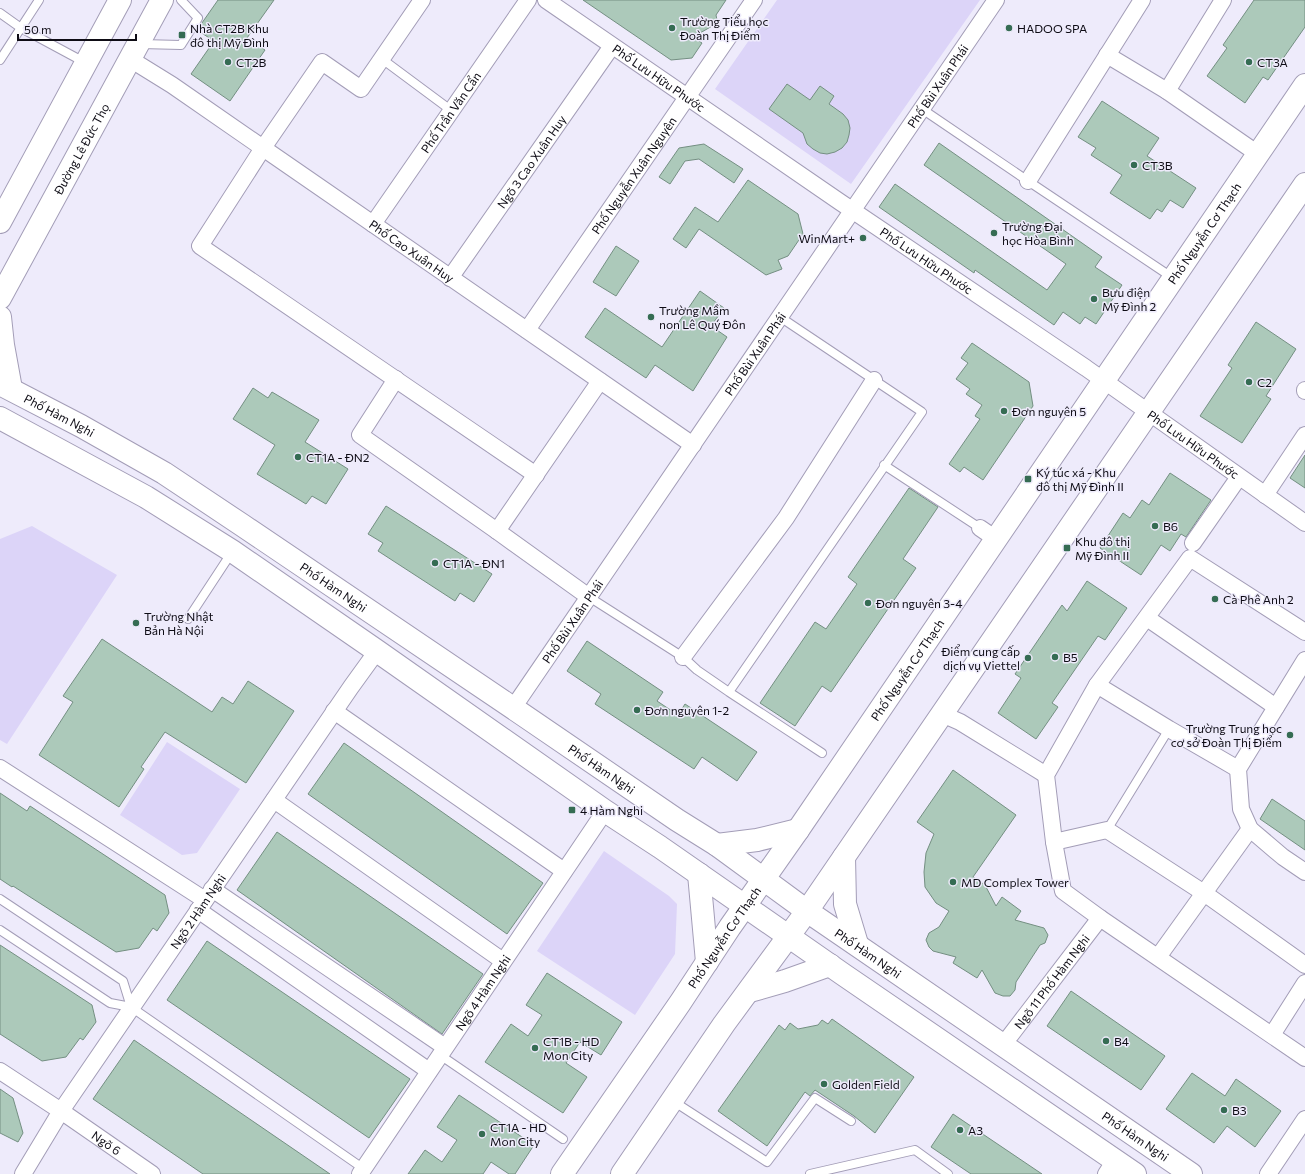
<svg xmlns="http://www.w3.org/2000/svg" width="1305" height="1174" font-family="Commissioner,sans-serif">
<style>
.green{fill:#dcd4f8}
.building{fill:#acc9ba;stroke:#748f82}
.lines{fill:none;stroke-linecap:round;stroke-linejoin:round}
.lane-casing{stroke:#a39db7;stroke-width:10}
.street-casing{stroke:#a39db7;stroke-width:18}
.secondary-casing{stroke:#a39db7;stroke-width:24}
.lane{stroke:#fff;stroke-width:8}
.street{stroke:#fff;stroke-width:16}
.secondary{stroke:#fff;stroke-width:22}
.poi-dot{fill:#356c53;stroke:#eeebfb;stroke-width:1.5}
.labels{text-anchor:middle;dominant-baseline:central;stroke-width:3;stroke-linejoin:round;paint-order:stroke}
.poi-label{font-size:12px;fill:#0e0c15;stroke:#eeebfb;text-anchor:start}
.street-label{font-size:12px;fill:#0e0c15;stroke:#eeebfb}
</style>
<rect width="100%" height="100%" fill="#eeebfb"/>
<path class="green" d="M777 0H980L851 184 715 89Z
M32 526 117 575 7 744 0 740V539Z
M167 742 240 789 197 853 182 855 120 815Z
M604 851 669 896 677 904 675 954 635 1015 537 951Z"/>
<path class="building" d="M218 0H274L247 38 265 50 230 101 191 74 214 41 197 30Z
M583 0H726L716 15 717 20 714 25 693 37 702 43 692 58 671 60Z
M1254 0H1305V27L1268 80 1263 77 1245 103 1207 76 1227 48 1223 45Z
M787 84 810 100 820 86 834 96 829 104 843 114 848 120 850 128 849 135 847 142 842 148 835 152 827 154 820 153 813 149 807 144 803 133 769 109Z
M1102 101 1159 138 1147 156 1196 188 1183 208 1170 200 1162 212 1157 209 1150 219 1110 193 1122 175 1091 155 1096 148 1078 137Z
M939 143 1102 257 1095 267 1122 285 1096 324 1085 317 1080 324 1063 312 1054 325 975 270 974 273 879 207 895 184 1047 290 1066 264 924 165Z
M704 144 743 169 734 183 699 159 685 161 670 184 659 177 679 148Z
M748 180 798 214 803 234 788 256 778 260 782 269 766 275 699 229 686 248 673 239 695 207 718 222Z
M616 246 639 261 616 296 593 282Z
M700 291 724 308 711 326 727 337 693 391 655 365 646 378 585 337 605 308 662 347Z
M1256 322 1296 349 1266 396 1271 399 1242 443 1200 416 1232 368 1228 365Z
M972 343 1029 382 1033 406 983 480 964 467 960 472 949 464 980 419 975 416 982 405 966 394 970 389 956 379 968 363 961 358Z
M253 388 268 398 272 392 319 420 305 442 348 469 326 504 312 496 306 504 257 474 275 445 233 419Z
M1305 455V488L1290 478Z
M1170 473 1211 500 1186 537 1181 534 1170 551 1161 545 1141 575 1100 548 1123 513 1130 518 1142 500 1149 505Z
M909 488 938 507 903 559 916 568 831 692 822 686 795 726 760 703 815 622 826 629 857 584 848 577Z
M386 506 492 574 474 602 460 593 455 601 378 551 383 543 368 534Z
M1087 581 1127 608 1105 640 1098 636 1052 703 1058 707 1036 739 998 713 1021 678 1015 674 1062 605 1067 611Z
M102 639 212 712 222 697 233 704 248 681 294 711 246 783 165 732 141 767 144 769 119 807 39 755 73 702 63 696Z
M587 641 663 692 657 701 678 715 685 704 757 752 737 781 702 757 694 769 595 704 601 694 567 671Z
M344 743 543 883 507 934 308 794Z
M953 770 1016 815 973 877 985 885 996 906 1002 897 1021 911 1015 920 1044 928 1048 935 1045 943 1040 945 1016 982 1015 990 1010 996H1003L995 993 982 970 977 978 953 963 956 957 933 951 929 947 926 940 929 933 939 927 949 911 936 903 925 887 924 872 926 853 934 834 917 822Z
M0 793 27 811 30 806 165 895 169 913 157 931 153 928 139 948 116 952 13 886 12 887 0 879Z
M1272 799 1305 821V850L1260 819Z
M277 832 483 974 442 1034 237 890Z
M207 941 410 1079 369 1138 167 1000Z
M0 945 92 1005 96 1022 83 1040 80 1038 66 1057 42 1061 0 1034Z
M547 973 622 1022 601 1055 580 1042 566 1063 587 1077 563 1113 485 1062 511 1024 528 1036 542 1015 526 1005Z
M1071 991 1165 1056 1141 1090 1047 1026Z
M832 1019 914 1077 875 1133 854 1116 815 1090 810 1096 805 1092 767 1146 718 1111 779 1025 785 1030 790 1023 798 1029 818 1025 822 1020 828 1024Z
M134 1040 330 1174H203L93 1099Z
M1192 1073 1225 1096 1236 1079 1281 1111 1255 1147 1227 1126 1214 1143 1166 1109Z
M0 1089 13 1098 23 1133 18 1142 0 1133Z
M459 1095 534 1145 515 1174H509L491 1162 483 1174H408L425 1150 442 1162 457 1140 437 1127Z
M953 1114 1042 1174H971L931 1147Z"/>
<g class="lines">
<g class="lane-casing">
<path id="lane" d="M0 13 21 28 86 63
M141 44 181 45 198 18 181 0
M382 59 452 111
M0 60 39 0
M922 109 1028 181 1173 278
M884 465 980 528
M589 597 683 657 697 670 729 692 922 412 780 317
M188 619 232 552
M729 692 822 753
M1107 830 1169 729
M0 899 123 981 131 1007
M0 930 110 1003 131 1007 364 1169
M440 1055 563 1139
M673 1101 767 1162 815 1098 851 1121
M810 1174 915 1150 948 1174"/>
</g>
<g class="street-casing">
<g id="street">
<path d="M422 0 361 89 322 62 263 148 200 246 536 475"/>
<path id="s1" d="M546 0 840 202 1086 368 1305 523"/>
<path d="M1107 55 1167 91 1258 154"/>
<path id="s2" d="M130 59 172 85 263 148 693 445"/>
<path d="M1167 91 1223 0"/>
<path d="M1028 181 1142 0"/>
<path id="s3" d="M373 224 528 0"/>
<path id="s4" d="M450 278 612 46"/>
<path id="s5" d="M527 330 754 0"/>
<path d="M396 379 360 435 497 531 589 597"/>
<path d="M1305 390V391"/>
<path d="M1265 495 1305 435"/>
<path d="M980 528 996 539"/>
<path d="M497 531 600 381"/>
<path d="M1193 543 1239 477"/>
<path d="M1147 618 1276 707"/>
<path d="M1305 632 1190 558 1097 685 1046 775 1054 842 1063 891 1100 918 1305 1058"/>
<path d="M683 657 786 518 874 380"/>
<path d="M1305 660 1238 769 1241 809 1250 829 1283 857 1305 872"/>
<path d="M1097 685 1169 729 1238 769"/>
<path id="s6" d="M513 708 996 0"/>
<path d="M334 711 564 871"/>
<path d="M942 714 960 722 1046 775"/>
<path d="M0 768 205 900"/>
<path d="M274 800 503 961"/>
<path d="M1054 842 1107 830 1204 893 1305 965"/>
<path d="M212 889 445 1047"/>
<path d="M198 910 429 1071"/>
<path d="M1158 957 1250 829"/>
<path d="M1272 1035 1305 983"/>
<path id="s7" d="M1003 1045 1100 918"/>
<path id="s8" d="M0 1071 61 1111 351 687 377 651"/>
<path id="s9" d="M23 1174 61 1111 152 1174"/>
<path id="s10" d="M360 1174 605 811"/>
<path d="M1106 1174 1115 1160"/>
<path d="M1268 1174 1305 1119"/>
</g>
</g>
<g class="secondary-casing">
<g id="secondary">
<path d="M0 222 120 0"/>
<path id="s11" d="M0 298 162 0"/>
<path d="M0 317 3 345 11 389"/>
<path id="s12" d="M0 384 81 426 164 473 242 525 513 708 677 820 717 845 807 911 1191 1174"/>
<path d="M0 418 146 497 232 551 377 651 605 811 660 847 844 975 1135 1174"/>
<path d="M717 845 757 840 798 830"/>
<path d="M844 857 845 904 857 944"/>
<path d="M699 874 707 962"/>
<path d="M750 991 785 981 830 965"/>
<path id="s13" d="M562 1174 680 1003 730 927 798 830 1305 85"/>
<path d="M622 1174 724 1024 807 911 1305 184"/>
</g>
</g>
<use href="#lane" class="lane"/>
<use href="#street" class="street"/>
<use href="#secondary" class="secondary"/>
</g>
<g class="poi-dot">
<circle cx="672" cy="28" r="4"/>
<circle cx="1009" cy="28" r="4"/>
<rect x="178" y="31" width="8" height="8" rx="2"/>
<circle cx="228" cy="62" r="4"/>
<circle cx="1249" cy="62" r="4"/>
<circle cx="1134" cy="165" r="4"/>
<circle cx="994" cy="233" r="4"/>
<circle cx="863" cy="238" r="4"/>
<circle cx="1094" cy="299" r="4"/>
<circle cx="651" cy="317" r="4"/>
<circle cx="1249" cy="382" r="4"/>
<circle cx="1004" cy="411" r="4"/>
<circle cx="298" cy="457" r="4"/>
<rect x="1024" y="475" width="8" height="8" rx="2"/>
<circle cx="1155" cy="526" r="4"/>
<rect x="1063" y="544" width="8" height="8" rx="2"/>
<circle cx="435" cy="563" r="4"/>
<circle cx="1215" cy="599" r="4"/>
<circle cx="868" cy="603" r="4"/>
<circle cx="136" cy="623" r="4"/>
<circle cx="1055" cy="657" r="4"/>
<circle cx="1028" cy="658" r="4"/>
<circle cx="637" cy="710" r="4"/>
<circle cx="1290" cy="735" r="4"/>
<rect x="568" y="806" width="8" height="8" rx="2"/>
<circle cx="953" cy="882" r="4"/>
<circle cx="1106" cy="1041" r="4"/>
<circle cx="535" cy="1048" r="4"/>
<circle cx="824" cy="1084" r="4"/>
<circle cx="1224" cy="1110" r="4"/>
<circle cx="960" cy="1130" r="4"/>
<circle cx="482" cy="1134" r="4"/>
</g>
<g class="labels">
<g class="poi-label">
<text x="680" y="21">Trường Tiểu học<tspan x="680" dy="14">Đoàn Thị Điểm</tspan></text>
<text x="190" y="28">Nhà CT2B Khu<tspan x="190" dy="14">đô thị Mỹ Đình</tspan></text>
<text x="1017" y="28">HADOO SPA</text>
<text x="236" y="62">CT2B</text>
<text x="1257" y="62">CT3A</text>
<text x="1142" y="165">CT3B</text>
<text x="1002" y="226">Trường Đại<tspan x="1002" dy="14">học Hòa Bình</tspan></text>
<text x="855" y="238" text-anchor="end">WinMart+</text>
<text x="1102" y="292">Bưu điện<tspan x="1102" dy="14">Mỹ Đình 2</tspan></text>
<text x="659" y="310">Trường Mầm<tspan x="659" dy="14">non Lê Quý Đôn</tspan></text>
<text x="1257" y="382">C2</text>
<text x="1012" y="411">Đơn nguyên 5</text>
<text x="306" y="457">CT1A - ĐN2</text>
<text x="1036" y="472">Ký túc xá - Khu<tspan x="1036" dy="14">đô thị Mỹ Đình II</tspan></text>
<text x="1163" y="526">B6</text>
<text x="1075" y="541">Khu đô thị<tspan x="1075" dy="14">Mỹ Đình II</tspan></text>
<text x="443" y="563">CT1A - ĐN1</text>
<text x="1223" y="599">Cà Phê Anh 2</text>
<text x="876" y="603">Đơn nguyên 3-4</text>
<text x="144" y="616">Trường Nhật<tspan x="144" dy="14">Bản Hà Nội</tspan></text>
<text x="1020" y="651" text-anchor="end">Điểm cung cấp<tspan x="1020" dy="14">dịch vụ Viettel</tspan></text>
<text x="1063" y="657">B5</text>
<text x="645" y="710">Đơn nguyên 1-2</text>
<text x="1282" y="728" text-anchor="end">Trường Trung học<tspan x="1282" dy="14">cơ sở Đoàn Thị Điểm</tspan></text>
<text x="580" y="810">4 Hàm Nghi</text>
<text x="961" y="882">MD Complex Tower</text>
<text x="543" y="1041">CT1B - HD<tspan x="543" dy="14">Mon City</tspan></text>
<text x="1114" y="1041">B4</text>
<text x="832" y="1084">Golden Field</text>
<text x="1232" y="1110">B3</text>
<text x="490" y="1127">CT1A - HD<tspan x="490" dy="14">Mon City</tspan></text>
<text x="968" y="1130">A3</text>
</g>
<g class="street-label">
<text stroke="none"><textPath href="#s1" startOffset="137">Phố Lưu Hữu Phước</textPath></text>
<text stroke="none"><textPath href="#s6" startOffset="753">Phố Bùi Xuân Phái</textPath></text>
<text stroke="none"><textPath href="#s3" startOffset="136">Phố Trần Văn Cẩn</textPath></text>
<text stroke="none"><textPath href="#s11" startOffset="170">Đường Lê Đức Thọ</textPath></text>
<text stroke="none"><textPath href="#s4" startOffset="142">Ngõ 3 Cao Xuân Huy</textPath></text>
<text stroke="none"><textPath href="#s5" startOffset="188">Phố Nguyễn Xuân Nguyên</textPath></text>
<text stroke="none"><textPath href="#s13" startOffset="1139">Phố Nguyễn Cơ Thạch</textPath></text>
<text stroke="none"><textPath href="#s2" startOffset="341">Phố Cao Xuân Huy</textPath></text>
<text stroke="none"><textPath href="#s1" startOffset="461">Phố Lưu Hữu Phước</textPath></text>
<text stroke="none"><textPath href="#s6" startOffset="429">Phố Bùi Xuân Phái</textPath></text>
<text stroke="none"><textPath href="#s12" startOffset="67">Phố Hàm Nghi</textPath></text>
<text stroke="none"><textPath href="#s1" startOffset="785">Phố Lưu Hữu Phước</textPath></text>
<text stroke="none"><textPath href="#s12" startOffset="391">Phố Hàm Nghi</textPath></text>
<text stroke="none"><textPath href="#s6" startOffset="105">Phố Bùi Xuân Phái</textPath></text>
<text stroke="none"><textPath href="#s13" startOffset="611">Phố Nguyễn Cơ Thạch</textPath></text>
<text stroke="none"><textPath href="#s12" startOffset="715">Phố Hàm Nghi</textPath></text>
<text stroke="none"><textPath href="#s8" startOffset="315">Ngõ 2 Hàm Nghi</textPath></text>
<text stroke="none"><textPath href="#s13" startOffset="287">Phố Nguyễn Cơ Thạch</textPath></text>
<text stroke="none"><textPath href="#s12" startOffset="1039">Phố Hàm Nghi</textPath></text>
<text stroke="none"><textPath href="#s7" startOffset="80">Ngõ 11 Phố Hàm Nghi</textPath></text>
<text stroke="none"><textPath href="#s10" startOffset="219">Ngõ 4 Hàm Nghi</textPath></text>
<text stroke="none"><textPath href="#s12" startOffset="1363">Phố Hàm Nghi</textPath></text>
<text stroke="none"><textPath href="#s9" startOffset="129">Ngõ 6</textPath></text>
</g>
</g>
<path d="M18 34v6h118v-6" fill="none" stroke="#0e0c15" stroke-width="2"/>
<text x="24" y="34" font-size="12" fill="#0e0c15" stroke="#eeebfb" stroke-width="3" paint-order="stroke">50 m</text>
</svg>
